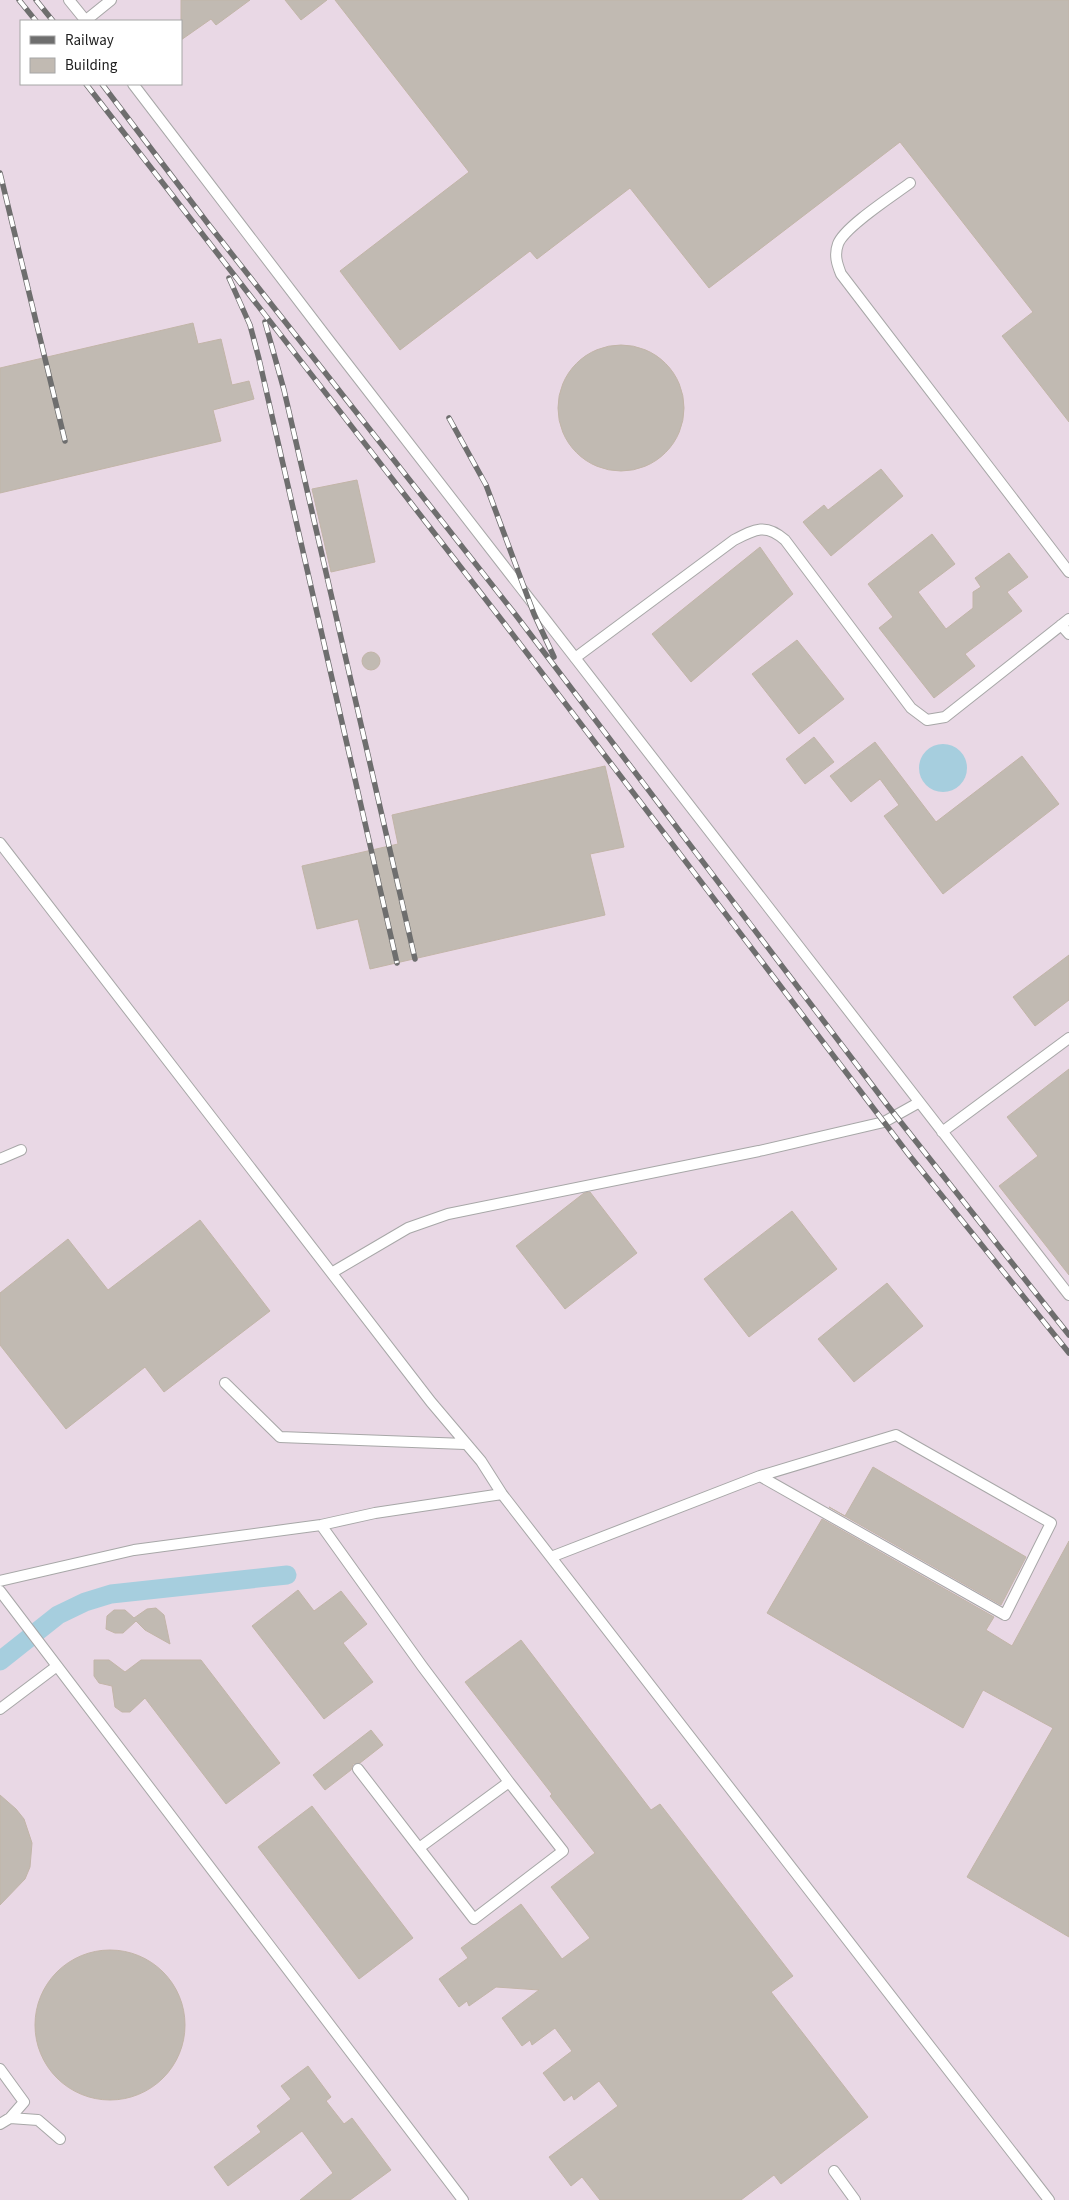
<svg xmlns="http://www.w3.org/2000/svg" width="1069" height="2200" font-family="'Source Sans 3',sans-serif">
<style>
.industrial{fill:#e9d8e5;fill-rule:evenodd}
.water{fill:#a6cede}
.lines{fill:none;stroke-linecap:round;stroke-linejoin:round}
.canal{stroke:#a6cede;stroke-width:19}
.building{fill:#c1bab2;stroke:#c2b5a8}
.lane-casing{stroke:#a7a7a7;stroke-width:12}
.lane{stroke:#fff;stroke-width:10}
.rail-casing{stroke:#6e6e6e;stroke-width:5.5}
.rail{stroke:#fff;stroke-width:4;stroke-dasharray:11;stroke-linecap:butt}
</style>
<rect width="100%" height="100%" fill="#f0ede6"/>
<path class="industrial" d="M0 0H1069V2200H0ZM21 21H181V84H21Z"/>
<path class="water" d="M919 768a24 24 0 1 1 48 0a24 24 0 1 1-48 0Z"/>
<g class="lines">
<path class="canal" d="M0 1661 58 1615 85 1602 111 1594 287 1575"/>
</g>
<path class="building" d="M181 0H250L216 25 211 19 181 40Z
M285 0H327L301 20Z
M335 0H1069V422L1002 336 1033 312 900 142 709 288 630 188 537 259 530 251 400 350 340 271 469 172Z
M193 323 198 344 221 339 232 385 249 381 254 399 213 410 221 441 0 493V368Z
M558 408a63 63 0 1 1 126 0a63 63 0 1 1-126 0Z
M881 469 903 496 831 556 803 522 824 505 828 510Z
M357 480 375 562 331 572 312 489Z
M932 534 955 564 918 592 946 629 973 608V592L981 587 975 578 1009 553 1028 577 1007 592 1022 611 965 654 975 666 934 698 879 628 893 617 868 584Z
M760 547 793 594 691 682 652 634Z
M797 640 844 699 799 734 752 674Z
M362 661a9 9 0 1 1 18 0a9 9 0 1 1-18 0Z
M814 737 834 762 805 784 786 759Z
M875 742 936 822 1022 756 1059 804 943 894 884 816 899 805 880 779 851 802 830 776Z
M605 766 624 847 590 854 605 915 370 969 358 919 317 929 302 866 398 844 392 815Z
M1069 955V1000L1035 1026 1013 997Z
M1069 1069V1275L999 1186 1038 1156 1007 1117Z
M590 1192 637 1253 565 1309 516 1246 584 1193Z
M792 1211 837 1269 749 1337 704 1279Z
M200 1220 270 1311 164 1392 145 1367 66 1429 0 1345V1293L68 1239 108 1290Z
M887 1283 923 1326 854 1382 818 1339Z
M873 1467 1026 1557 1001 1605 829 1507 845 1516Z
M822 1519 994 1617 986 1630 1012 1646 1069 1541V1937L967 1877 1053 1728 983 1690 963 1728 767 1613Z
M298 1590 314 1611 341 1591 367 1624 343 1643 373 1682 324 1719 252 1626Z
M156 1608 164 1615 170 1644 145 1630 136 1621 123 1633H115L106 1629 107 1616 114 1610H125L134 1618 147 1609Z
M521 1640 651 1810 660 1804 793 1976 771 1992 868 2117 781 2184 774 2175 741 2200H600L582 2177 571 2186 549 2157 618 2106 599 2081 574 2100 572 2095 564 2101 543 2073 572 2051 555 2028 532 2045 530 2040 522 2046 502 2018 539 1990 496 1987 469 2006 467 2001 459 2007 439 1979 468 1958 461 1948 521 1904 562 1959 590 1938 551 1887 595 1853 550 1796 552 1794 465 1682Z
M94 1660H109L125 1672 141 1660H201L280 1763 226 1804 145 1698 130 1712H122L115 1707 112 1686 99 1683 94 1676Z
M371 1730 383 1745 360 1763 353 1764 351 1770 325 1790 313 1775Z
M0 1795 16 1809 24 1819 32 1843 30 1867 25 1879 0 1905Z
M312 1806 413 1938 359 1979 258 1847Z
M35 2025a75 75 0 1 1 150 0a75 75 0 1 1-150 0Z
M308 2066 331 2097 326 2101 344 2124 352 2118 391 2170 350 2200H300L333 2173 302 2131 228 2186 214 2167 261 2132 257 2126 291 2099 281 2086Z"/>
<g class="lines">
<g class="lane-casing">
<path id="lane" d="M69 0 86 21
M85 21 111 0
M133 84 331 343 1069 1295
M910 183C894 195 844 227 838 244 834 255 837 264 841 274L1069 572
M1061 625 1069 634
M575 658 734 540C755 529 766 523 785 540L911 708 927 720 945 717 1069 619
M0 843 431 1402 481 1461 502 1494 1049 2200
M942 1132 1069 1038
M0 1159 21 1150
M333 1272 408 1228 448 1214 759 1151 884 1122 918 1103
M225 1383 280 1437 465 1444
M321 1525 422 1666 509 1782 419 1848 358 1769
M551 1557 760 1476 896 1435 1051 1523 1005 1615 760 1476
M0 1581 134 1550 321 1525 375 1513 502 1494
M0 1591 463 2200
M0 1709 57 1666
M419 1848 474 1919 563 1851 509 1782
M0 2069 24 2102 10 2118
M0 2124 10 2118 38 2120 60 2139
M834 2171 855 2200"/>
</g>
<use href="#lane" class="lane"/>
<g class="rail-casing">
<path id="rail" d="M19 0 36 21
M36 0 53 21
M86 84 504 623 909 1155 1069 1353
M102 84 209 225 515 614 888 1106 1069 1335
M0 173 65 441
M229 278 250 325 259 359 397 963
M265 322 284 390 415 959
M449 418 486 485 534 614 554 657"/>
</g>
<use href="#rail" class="rail"/>
</g>
<rect x="20" y="20" width="162" height="65" fill="#ffffff" stroke="#a6a6a6"/>
<rect x="30" y="36" width="25" height="8" fill="#6e6e6e" stroke="#a6a6a6"/>
<text x="65" y="45" font-size="15" fill="#202020">Railway</text>
<rect x="30" y="58" width="25" height="15" fill="#c1bab2" stroke="#a6a6a6"/>
<text x="65" y="70" font-size="15" fill="#202020">Building</text>
</svg>
